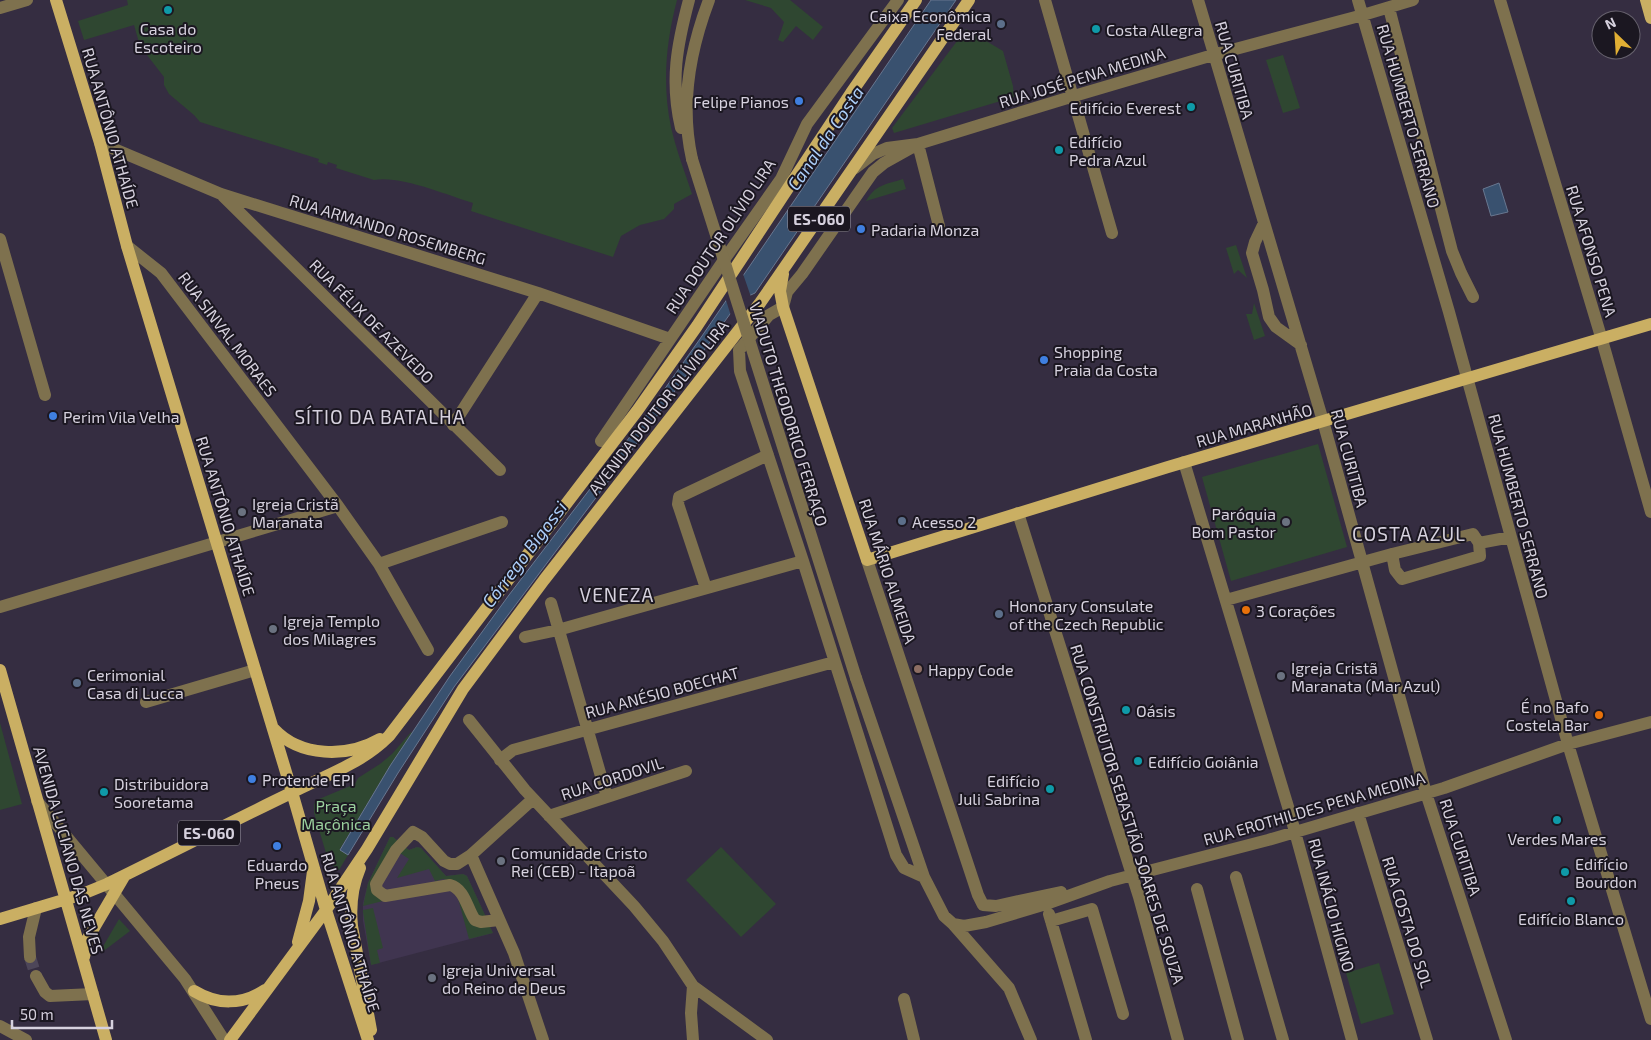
<svg xmlns="http://www.w3.org/2000/svg" width="1651" height="1040" font-family="'Exo 2',sans-serif">
<style>
.built{fill:#403550}
.green{fill:#2f4731}
.water{fill:#39516f;stroke:#687790}
.pier{fill:#352d41}
.lines{fill:none;stroke-linecap:round;stroke-linejoin:round}
.minor-tunnel{stroke:#4d4659;stroke-width:12;stroke-dasharray:12 6;stroke-linecap:butt}
.minor{stroke:#7e714e;stroke-width:12}
.major{stroke:#caaf63;stroke-width:12}
.minor-bridge{stroke:#7e714e;stroke-width:12}
.culture-dot{fill:#0f9aa8;stroke:#1b1721;stroke-width:2}
.service-dot{fill:#5c6f8a;stroke:#1b1721;stroke-width:2}
.shop-dot{fill:#3f7fe0;stroke:#1b1721;stroke-width:2}
.worship-dot{fill:#6b7280;stroke:#1b1721;stroke-width:2}
.food-dot{fill:#e8710a;stroke:#1b1721;stroke-width:2}
.education-dot{fill:#8d6e63;stroke:#1b1721;stroke-width:2}
.labels{text-anchor:middle;dominant-baseline:central;stroke-width:4;stroke-linejoin:round;paint-order:stroke}
.shield{fill:#1b1721;stroke:#9e99a5;stroke-width:1}
.shield-label{font-size:15px;font-weight:bold;fill:#d6d1de}
.poi-label{font-size:16px;fill:#d6d1de;stroke:#1b1721;text-anchor:start}
.street-label{font-size:16px;fill:#d6d1de;stroke:#1b1721}
.park-label{font-size:16px;fill:#9acf9d;stroke:#1b1721}
.water-label{font-size:18px;font-style:italic;fill:#accef9;stroke:#1b1721}
.quarter-label{font-size:19px;letter-spacing:1px;fill:#d6d1de;stroke:#1b1721}
</style>
<rect width="100%" height="100%" fill="#352d41"/>
<path class="built" d="M390 837H393L409 850 417 847 421 848 446 876 463 874 467 876 493 933 371 965 363 921V903L368 883Z"/>
<path class="green" d="M127 0H677C666 42 662 84 671 127 676 150 685 172 692 194L674 204V209L664 219 640 225 621 236 613 257 471 211 473 203C447 195 400 175 374 180L336 168 337 165 328 162 327 165 318 162 319 159 200 122 194 115 169 94 164 85V77L140 46 134 25 84 40 78 21 128 5Z
M745 0H790L823 27 813 40 796 26 783 42 778 40 784 22 771 8Z
M966 29 1003 51 1013 86 1014 97 894 133 892 128Z
M1283 55 1300 108 1283 113 1266 60Z
M903 179 906 189 866 201C876 184 885 185 903 179Z
M1236 245 1247 278 1238 270 1234 274 1226 248Z
M1254 303 1265 336 1254 340 1246 314H1252Z
M1318 444 1347 547 1231 581 1202 477Z
M0 723 22 804 0 810Z
M411 732 412 733 390 766 340 849 348 855 339 870 329 863 314 813V804L319 799 355 784 358 778 380 764 392 754Z
M390 837H393L399 842 373 883 383 901 363 906 368 883Z
M404 846 409 850 417 847 421 848 446 876 463 874 467 876 486 917 480 918 454 881 443 879 435 881 429 869 397 878 409 859 400 853Z
M721 847 776 904 741 937 686 880Z
M456 891 470 921 489 925 493 933 469 939Z
M373 908 383 948 377 950 380 963 371 965 363 912V910Z
M119 919 130 931 101 953V950Z
M1379 963 1394 1014 1361 1024 1346 973Z"/>
<path class="water" d="M931 0H956L755 293 740 300 652 423 454 687 398 773 348 855 340 850 390 766 450 676 509 595 645 417 702 336Z
M1499 183 1508 212 1491 216 1483 189Z"/>
<path class="pier" d="M742 271 751 297 741 302 731 316 725 297Z"/>
<g class="lines">
<path class="minor-tunnel" d="M30 957 36 976"/>
<path class="minor" d="M1045 0 1112 233
M1198 0 1323 421 1426 793 1506 1040
M1358 0 1449 312 1568 744 1651 1019
M1500 0 1602 340 1651 512
M0 8 27 0
M1389 8 1452 251 1461 273 1473 297
M681 128C670 81 677 45 689 0
M100 143 221 194 538 293 670 339
M692 159C680 106 690 50 709 0
M855 168 873 154 887 148 918 144 1074 96 1213 55 1363 15 1413 0
M223 196 500 470
M1264 223 1255 242 1252 253 1263 290 1269 317 1276 327 1301 345
M0 239 45 395
M127 246 161 273 338 506 379 564 428 650
M453 425 538 293
M601 441 726 257 781 179 807 124 898 0
M1184 462 1289 810 1352 1040
M1018 513 1139 897 1178 1040
M1392 554 1395 570 1402 579 1480 556 1479 543
M867 560 978 895 983 905 996 906 1061 892
M379 564 502 522
M706 588 678 504 679 497 768 455
M1226 600 1392 554 1473 534 1479 543 1511 537
M551 603 607 797
M0 607 338 506
M525 637 558 630 803 561
M856 678 924 877 944 916 953 924 964 926 986 922 1046 904 1110 881 1268 840 1444 788 1568 744 1651 722
M146 702 255 670
M469 720 525 790 634 906 663 941 693 986 767 1040
M500 760 513 750 834 662
M37 801 185 979 224 1040
M1358 813 1427 1040
M549 816 686 771
M471 855 514 953 543 1040
M924 877 904 868 896 855 803 561 740 371 739 350 769 315 783 307 787 292 802 274 873 172 884 163 918 144 939 226
M1236 877 1283 1040
M1197 889 1238 1040
M1049 914 1086 1040
M499 920 481 922 475 920C467 909 465 889 450 885L385 896 377 890 376 884 396 850 413 832 422 837 444 861 450 864H457L471 855 533 799
M1051 921 1092 909 1123 1014
M953 924 1009 988 1031 1040
M30 957 29 937 36 908
M36 976 45 992 50 996 93 994
M693 986 691 1013 693 1040
M904 999 914 1040
M0 1026 26 1040"/>
<path class="major" d="M56 0 100 143 127 246 292 792 326 910 368 1040
M1646 0 1651 18
M783 274 780 291 783 307 867 560 1168 467 1651 324
M0 670 106 1040
M274 729C300 757 347 758 380 739
M360 868C352 887 350 906 352 926L371 1030
M0 919 80 895 107 884C168 854 229 823 291 793 326 775 361 764 389 736L637 411 697 326 851 93 916 0
M298 942 309 901 313 871
M84 957 88 938 125 875
M194 991C217 1005 242 1005 265 990
M230 1040 326 910 367 849 463 689 544 580 760 303 969 0"/>
<path class="minor-bridge" d="M692 159 856 678"/>
</g>
<g class="culture-dot">
<circle cx="168" cy="10" r="5"/>
<circle cx="1096" cy="29" r="5"/>
<circle cx="1191" cy="107" r="5"/>
<circle cx="1059" cy="150" r="5"/>
<circle cx="1126" cy="710" r="5"/>
<circle cx="1138" cy="761" r="5"/>
<circle cx="1050" cy="789" r="5"/>
<circle cx="104" cy="792" r="5"/>
<circle cx="1557" cy="820" r="5"/>
<circle cx="1565" cy="872" r="5"/>
<circle cx="1571" cy="901" r="5"/>
</g>
<g class="service-dot">
<circle cx="1001" cy="24" r="5"/>
<circle cx="902" cy="521" r="5"/>
<circle cx="999" cy="614" r="5"/>
<circle cx="77" cy="683" r="5"/>
</g>
<g class="shop-dot">
<circle cx="799" cy="101" r="5"/>
<circle cx="861" cy="229" r="5"/>
<circle cx="1044" cy="360" r="5"/>
<circle cx="53" cy="416" r="5"/>
<circle cx="252" cy="779" r="5"/>
<circle cx="277" cy="846" r="5"/>
</g>
<g class="worship-dot">
<circle cx="242" cy="512" r="5"/>
<circle cx="1286" cy="522" r="5"/>
<circle cx="273" cy="629" r="5"/>
<circle cx="1281" cy="676" r="5"/>
<circle cx="501" cy="861" r="5"/>
<circle cx="432" cy="978" r="5"/>
</g>
<g class="food-dot">
<circle cx="1246" cy="610" r="5"/>
<circle cx="1599" cy="715" r="5"/>
</g>
<circle class="education-dot" cx="918" cy="669" r="5"/>
<g class="labels">
<g class="shield">
<rect x="788" y="206.5" width="62" height="25" rx="4"/>
<rect x="178" y="820.5" width="62" height="25" rx="4"/>
</g>
<g class="shield-label">
<text x="819" y="219">ES-060</text>
<text x="209" y="833">ES-060</text>
</g>
<g class="poi-label">
<text x="991" y="15" text-anchor="end">Caixa Econômica<tspan x="991" dy="18">Federal</tspan></text>
<text x="168" y="28" text-anchor="middle">Casa do<tspan x="168" dy="18">Escoteiro</tspan></text>
<text x="1106" y="29">Costa Allegra</text>
<text x="789" y="101" text-anchor="end">Felipe Pianos</text>
<text x="1181" y="107" text-anchor="end">Edifício Everest</text>
<text x="1069" y="141">Edifício<tspan x="1069" dy="18">Pedra Azul</tspan></text>
<text x="871" y="229">Padaria Monza</text>
<text x="1054" y="351">Shopping<tspan x="1054" dy="18">Praia da Costa</tspan></text>
<text x="63" y="416">Perim Vila Velha</text>
<text x="252" y="503">Igreja Cristã<tspan x="252" dy="18">Maranata</tspan></text>
<text x="1276" y="513" text-anchor="end">Paróquia<tspan x="1276" dy="18">Bom Pastor</tspan></text>
<text x="912" y="521">Acesso 2</text>
<text x="1009" y="605">Honorary Consulate<tspan x="1009" dy="18">of the Czech Republic</tspan></text>
<text x="1256" y="610">3 Corações</text>
<text x="283" y="620">Igreja Templo<tspan x="283" dy="18">dos Milagres</tspan></text>
<text x="1291" y="667">Igreja Cristã<tspan x="1291" dy="18">Maranata (Mar Azul)</tspan></text>
<text x="928" y="669">Happy Code</text>
<text x="87" y="674">Cerimonial<tspan x="87" dy="18">Casa di Lucca</tspan></text>
<text x="1589" y="706" text-anchor="end">É no Bafo<tspan x="1589" dy="18">Costela Bar</tspan></text>
<text x="1136" y="710">Oásis</text>
<text x="1148" y="761">Edifício Goiânia</text>
<text x="262" y="779">Protende EPI</text>
<text x="1040" y="780" text-anchor="end">Edifício<tspan x="1040" dy="18">Juli Sabrina</tspan></text>
<text x="114" y="783">Distribuidora<tspan x="114" dy="18">Sooretama</tspan></text>
<text x="1557" y="838" text-anchor="middle">Verdes Mares</text>
<text x="511" y="852">Comunidade Cristo<tspan x="511" dy="18">Rei (CEB) - Itapoã</tspan></text>
<text x="1575" y="863">Edifício<tspan x="1575" dy="18">Bourdon</tspan></text>
<text x="277" y="864" text-anchor="middle">Eduardo<tspan x="277" dy="18">Pneus</tspan></text>
<text x="1571" y="918" text-anchor="middle">Edifício Blanco</text>
<text x="442" y="969">Igreja Universal<tspan x="442" dy="18">do Reino de Deus</tspan></text>
</g>
<g class="street-label">
<text transform="translate(1235 70) rotate(74)">RUA CURITIBA</text>
<text transform="translate(1082 77) rotate(-17)">RUA JOSÉ PENA MEDINA</text>
<text transform="translate(1409 116) rotate(74)">RUA HUMBERTO SERRANO</text>
<text transform="translate(111 128) rotate(74)">RUA ANTÔNIO ATHAÍDE</text>
<text transform="translate(388 229) rotate(17)">RUA ARMANDO ROSEMBERG</text>
<text transform="translate(720 236) rotate(-56)">RUA DOUTOR OLÍVIO LIRA</text>
<text transform="translate(1592 251) rotate(73)">RUA AFONSO PENA</text>
<text transform="translate(372 321) rotate(45)">RUA FÉLIX DE AZEVEDO</text>
<text transform="translate(228 334) rotate(53)">RUA SINVAL MORAES</text>
<text transform="translate(658 407) rotate(-52)">AVENIDA DOUTOR OLÍVIO LIRA</text>
<text transform="translate(789 414) rotate(73)">VIADUTO THEODORICO FERRAÇO</text>
<text transform="translate(1254 425) rotate(-16)">RUA MARANHÃO</text>
<text transform="translate(1350 458) rotate(75)">RUA CURITIBA</text>
<text transform="translate(1519 506) rotate(75)">RUA HUMBERTO SERRANO</text>
<text transform="translate(226 516) rotate(73)">RUA ANTÔNIO ATHAÍDE</text>
<text transform="translate(888 571) rotate(72)">RUA MÁRIO ALMEIDA</text>
<text transform="translate(662 692) rotate(-15)">RUA ANÉSIO BOECHAT</text>
<text transform="translate(612 778) rotate(-18)">RUA CORDOVIL</text>
<text transform="translate(1314 808) rotate(-16)">RUA EROTHILDES PENA MEDINA</text>
<text transform="translate(1128 814) rotate(73)">RUA CONSTRUTOR SEBASTIÃO SOARES DE SOUZA</text>
<text transform="translate(1461 847) rotate(72)">RUA CURITIBA</text>
<text transform="translate(69 850) rotate(74)">AVENIDA LUCIANO DAS NEVES</text>
<text transform="translate(1332 905) rotate(75)">RUA INÁCIO HIGINO</text>
<text transform="translate(1408 922) rotate(73)">RUA COSTA DO SOL</text>
<text transform="translate(351 932) rotate(73)">RUA ANTÔNIO ATHAÍDE</text>
</g>
<g class="park-label">
<text x="336" y="805">Praça<tspan x="336" dy="18">Maçônica</tspan></text>
</g>
<g class="water-label">
<text transform="translate(825 138) rotate(-56)">Canal da Costa</text>
<text transform="translate(524 554) rotate(-53)">Córrego Bigossi</text>
</g>
<g class="quarter-label">
<text x="380" y="416">SÍTIO DA BATALHA</text>
<text x="1409" y="533">COSTA AZUL</text>
<text x="617" y="594">VENEZA</text>
</g>
</g>
<g transform="translate(1616 35) rotate(335)"><circle r="24" fill="#1b1721" stroke="#66616d"/>
<path d="M0-4L9 19L0 12L-9 19Z" fill="#e1af34"/>
<text y="-8" font-size="14" font-weight="bold" text-anchor="middle" fill="#d6d1de">N</text>
</g>
<path d="M12 1020v8h100v-8" fill="none" stroke="#d6d1de" stroke-width="2.5"/>
<text x="20" y="1020" font-size="15" fill="#d6d1de" stroke="#1b1721" stroke-width="4" paint-order="stroke">50 m</text>
</svg>
